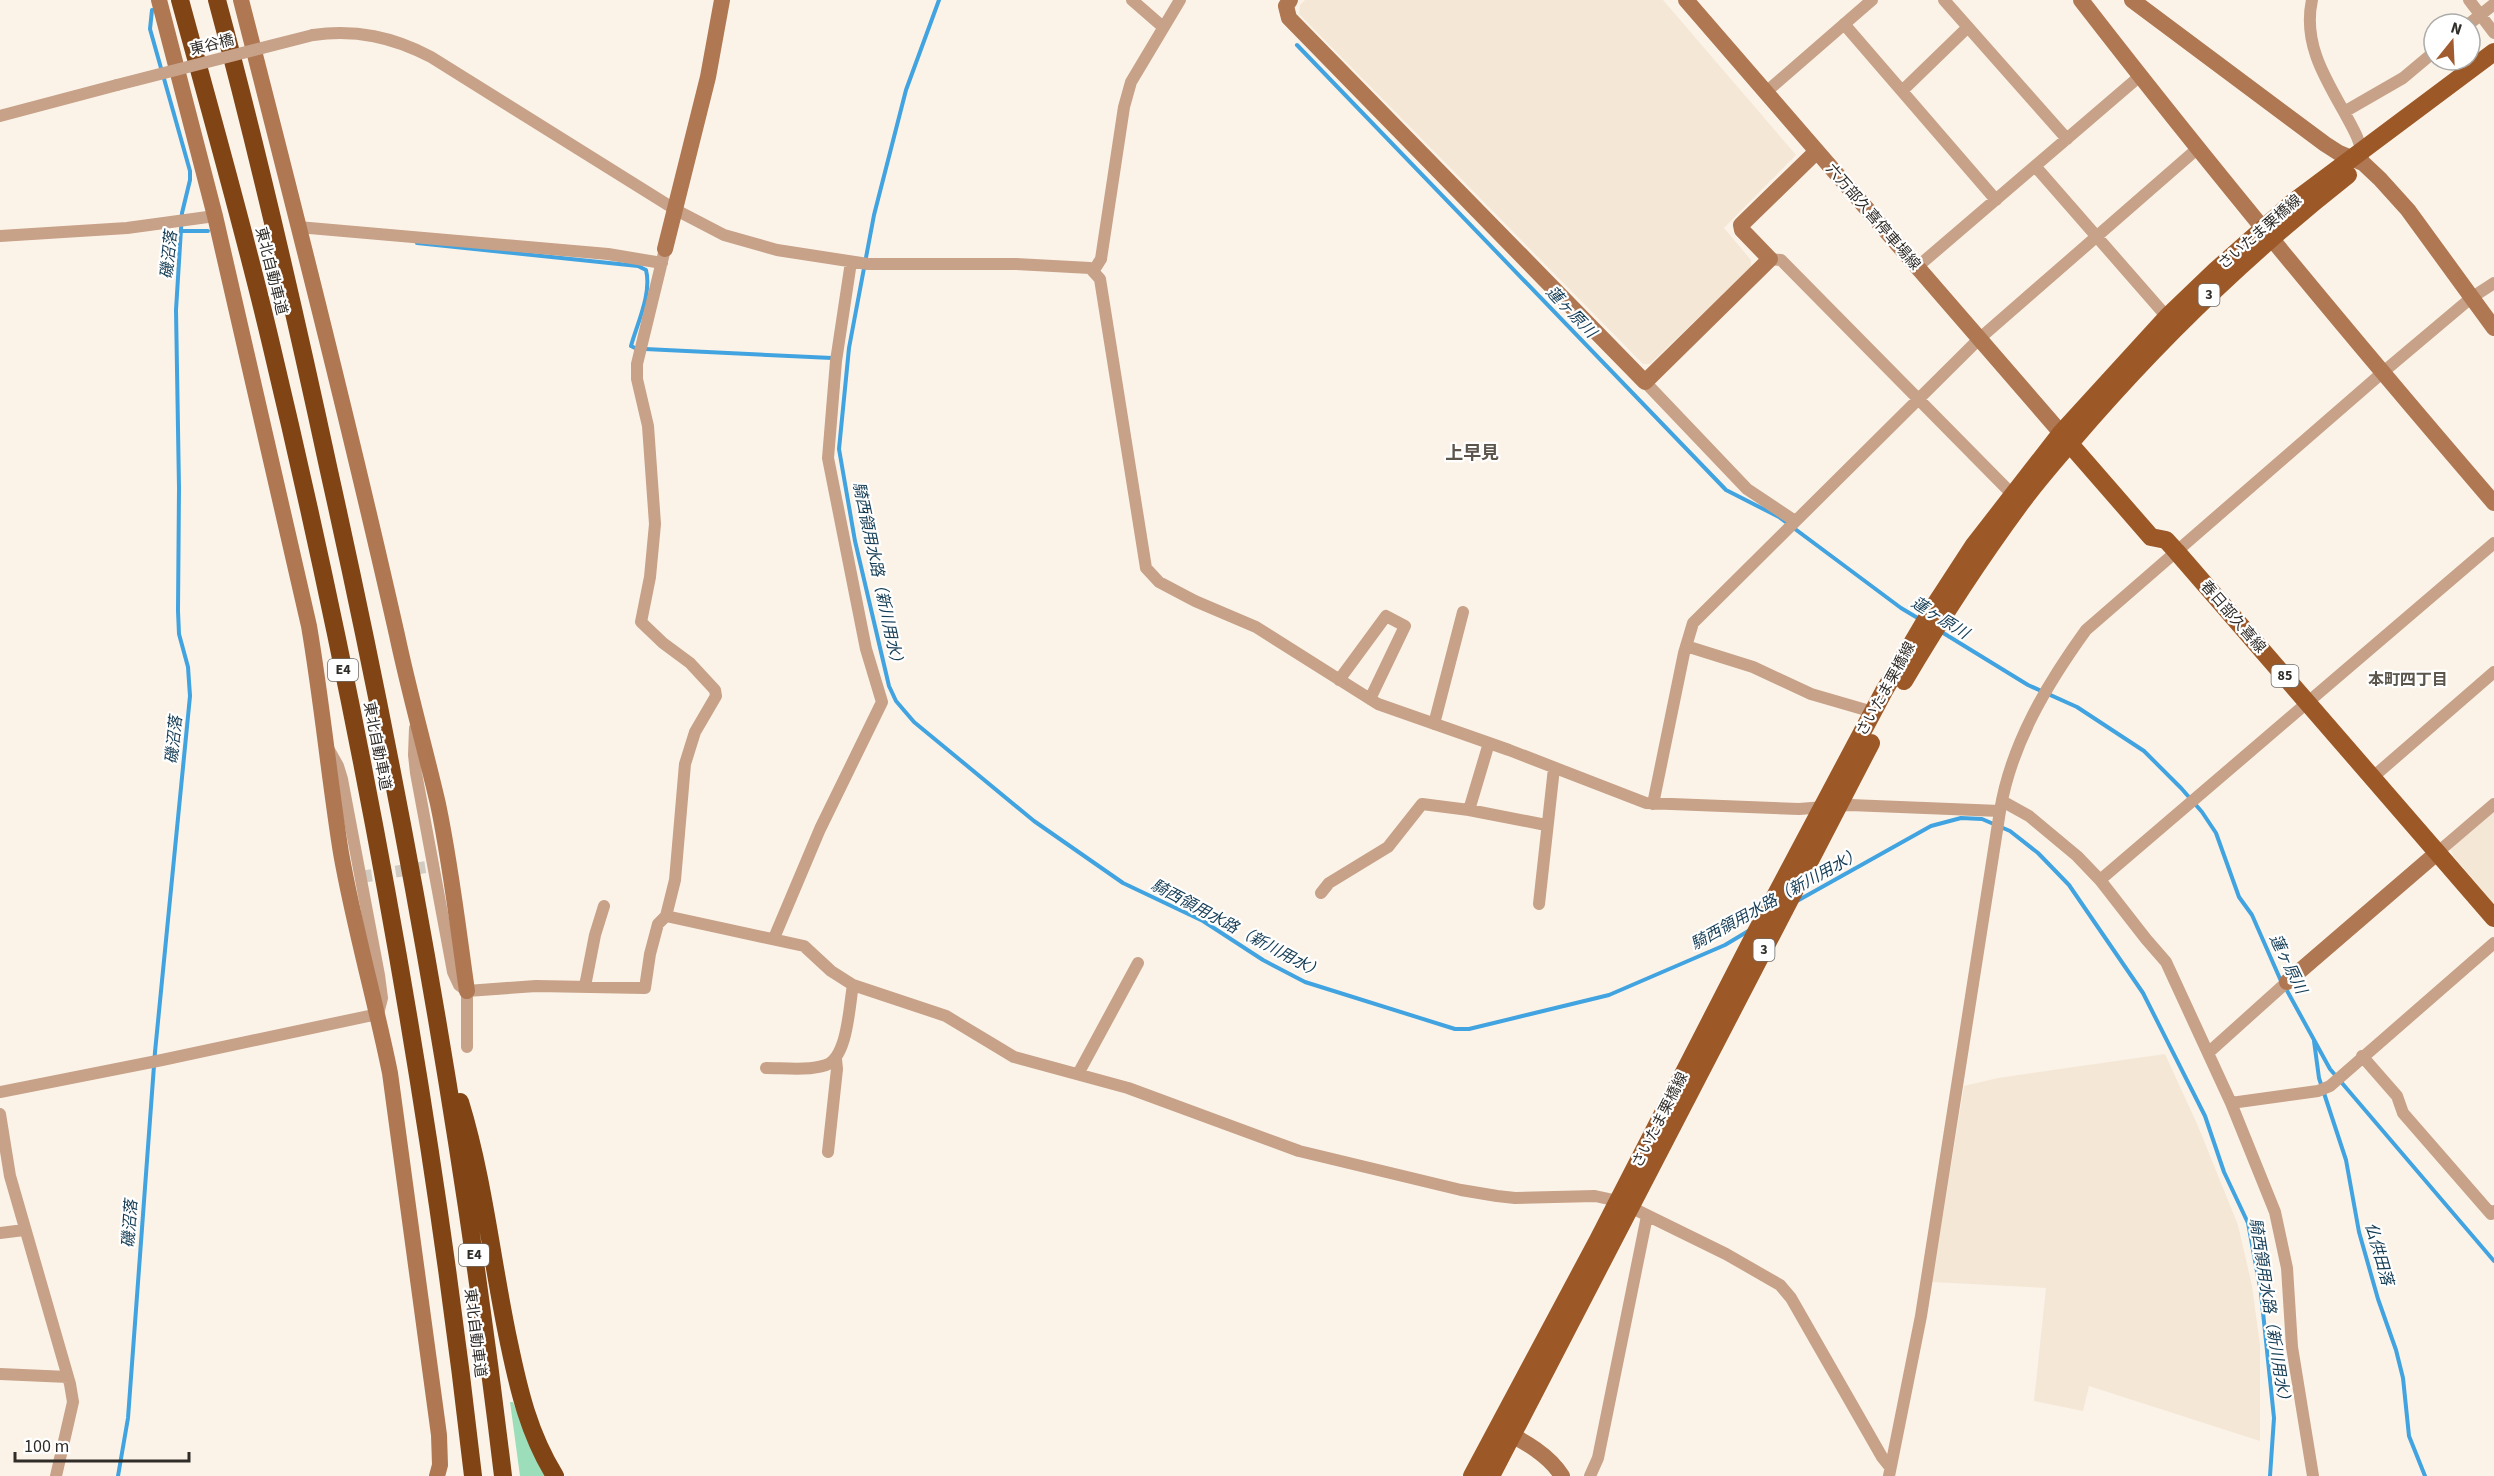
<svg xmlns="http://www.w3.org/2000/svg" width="2494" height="1476" font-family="'Source Sans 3','Noto Sans JP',sans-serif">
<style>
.built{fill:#f4e7d6}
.green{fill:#9cddba}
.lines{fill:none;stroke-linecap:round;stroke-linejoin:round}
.stream{stroke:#41a3e0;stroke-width:4}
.street-tunnel{stroke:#d2cbc2;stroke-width:12;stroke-dasharray:12 6;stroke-linecap:butt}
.street{stroke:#c7a188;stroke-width:12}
.secondary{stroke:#af7752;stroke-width:16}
.primary{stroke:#9c5927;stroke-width:18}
.highway{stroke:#814414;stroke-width:18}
.street-bridge{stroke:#c7a188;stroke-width:12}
.labels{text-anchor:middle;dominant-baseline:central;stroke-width:4.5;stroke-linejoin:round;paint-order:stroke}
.shield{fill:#fff;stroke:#6e6c69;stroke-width:1.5}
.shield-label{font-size:14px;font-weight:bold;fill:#302d29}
.street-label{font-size:15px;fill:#302d29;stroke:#fff}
.water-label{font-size:16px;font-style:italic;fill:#143c55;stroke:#fff}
.neighbourhood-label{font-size:16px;font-weight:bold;fill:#5b554c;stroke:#fff}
.quarter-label{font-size:18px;font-weight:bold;fill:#5b554c;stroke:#fff}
</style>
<rect width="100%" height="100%" fill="#fbf3e8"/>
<path class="built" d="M1305 0H1663L1796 155 1724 228 1751 260V267L1650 364H1643L1299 14 1300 5Z
M2494 810V904L2454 857 2450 848Z
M2165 1054 2198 1126 2238 1225 2252 1286 2260 1345V1441L2089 1386 2083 1411 2034 1401 2046 1288 1932 1282 1964 1086 1998 1078Z"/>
<path class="green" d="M510 1402H513L530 1445 545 1476H520Z"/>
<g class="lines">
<path class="stream" d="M939 0 906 90 874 215 849 348 839 449 855 541 889 686 896 701 914 722 1034 821 1123 883 1203 921 1263 960 1305 982 1455 1029H1469L1609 995 1725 945 1750 930
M1297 45 1726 490 1779 517 1901 608 1921 620
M181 231H208
M417 243 638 266 646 270C652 293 637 324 631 346L635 348
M645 349 832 358
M1940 631 2028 685 2077 707 2144 751 2181 788 2202 812 2216 833 2239 897 2252 915 2281 981
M1797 901 1931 826 1961 818 1982 819 2010 831 2038 853 2069 885 2143 993 2205 1116 2224 1172 2248 1223 2261 1293 2274 1418 2270 1476
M2285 987 2330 1069 2494 1261
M2314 1041 2319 1078 2346 1160 2359 1232 2378 1299 2396 1350 2403 1378 2409 1436 2425 1476
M118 1476 128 1418 155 1052 190 696 188 667 179 634 178 611 179 488 176 310 182 213 190 180V171L150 29 152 10"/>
<path class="street-tunnel" d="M360 877 433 866"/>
<path class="street" d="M1132 0 1163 27
M1944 0 2067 139
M2312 0C2303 41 2323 75 2343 110 2352 127 2360 139 2363 157
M2469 0 2494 33
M1844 24 1996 200
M2469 24 2494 4
M313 35C356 29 393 37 431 57L676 210 724 235 777 250 868 264H1016L1090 268 1100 279 1146 568 1159 582 1195 601 1256 627 1378 704 1509 750 1646 803 1799 809 1850 805 2000 811
M1902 91 1968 27
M1766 92 1872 0
M2344 112 2403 78 2434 52
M0 116 117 85
M2035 166 2167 317
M298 227 608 254 662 263
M0 236 127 228 215 216
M1770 259 1781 260 2012 494
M1916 268 2140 76
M1094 270 1101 259 1124 107 1131 82 1180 0
M1645 382 1747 489 1795 521
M1686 646 1753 667 1811 694 1873 712
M1339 680 1386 616 1405 626 1370 699
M1434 724 1463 612
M415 728 414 755 416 773 453 972 459 985 467 991 536 986 645 988 650 954 658 924 666 916 675 880 685 764 695 732 716 696 715 690 690 663 663 643 641 622 650 577 655 524 648 426 637 379V364L665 249
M1489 743 1469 810 1546 825
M2373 777 2494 672
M2002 801 2029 816 2077 856 2100 880 2146 939 2166 962 2231 1103 2275 1212 2287 1268 2292 1347 2313 1476
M1653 804 1684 653 1693 623 1979 339 2197 149
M2438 852 2494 804
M2100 880 2494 543
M1321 893 1329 883 1388 847 1422 804 1469 810
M1539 904 1554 768
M666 916 804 946 831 971 853 985 946 1016 1014 1057 1128 1088 1299 1151 1461 1190 1497 1196 1515 1198 1595 1196 1618 1201 1726 1254 1780 1285 1791 1298 1882 1457 1890 1467
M774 938 820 829 882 702 866 649 828 458 836 361 851 262
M585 986 595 935 604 906
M467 991V1047
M2208 1053 2287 982
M2362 1056 2397 1096 2403 1113 2491 1214 2494 1211
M766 1068C784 1068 808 1071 826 1065 848 1057 849 1006 853 985
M1078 1074 1138 963
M0 1092 162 1060 378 1014 382 998 379 975 342 779 338 766 329 750
M2231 1103 2318 1091 2330 1086 2494 943
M0 1114 10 1176 70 1384 73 1402 56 1476
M828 1152 837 1069 836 1059
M0 1233 24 1230
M0 1374 68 1377
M1590 1476 1598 1458 1647 1216
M1889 1476 1921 1316 2000 811C2011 744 2047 684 2086 630L2382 373 2471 298 2494 283"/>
<path class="secondary" d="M159 0 215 216 309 626C322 702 329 778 341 853 354 927 375 999 390 1073L439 1435 440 1465 437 1476
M241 0C295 211 349 423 397 635 409 692 425 748 438 804 451 866 458 928 467 991
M1290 0 1286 6 1289 18 1645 382 1770 259 1742 230 1741 225 1817 151
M1686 0 2061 433
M2081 0C2214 172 2352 338 2494 503
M2132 0 2325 144 2339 153 2363 163 2380 179 2408 210 2494 328
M665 249 708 77 722 0
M2287 982 2438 852
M1502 1430C1524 1441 1549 1455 1562 1476"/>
<path class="primary" d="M2063 436 2151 537 2166 540 2176 551 2494 918
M1904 681C1940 620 1979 560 2021 503 2042 474 2067 447 2091 419 2169 330 2254 249 2348 175
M1472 1476 1598 1240 1755 934 1884 691 1931 611 1974 545 2061 433 2167 317 2215 271 2292 203 2494 52
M1491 1476 1871 743"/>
<path class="highway" d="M180 0C211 114 244 229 271 344 360 717 430 1095 473 1476
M217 0C259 156 295 313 329 471 403 803 463 1138 503 1476
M460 1102C484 1180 492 1264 509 1343 519 1391 529 1434 555 1476"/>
<path class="street-bridge" d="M117 85 313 35"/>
</g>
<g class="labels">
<g class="shield">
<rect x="2198.5" y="284" width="21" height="22" rx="4.5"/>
<rect x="328" y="659" width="30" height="22" rx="4.5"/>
<rect x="2271.5" y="665" width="27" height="22" rx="4.5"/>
<rect x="1753.5" y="939" width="21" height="22" rx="4.5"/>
<rect x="459" y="1244" width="30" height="22" rx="4.5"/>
</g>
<g class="shield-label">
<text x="2209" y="295">3</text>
<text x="343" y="670">E4</text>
<text x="2285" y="676">85</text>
<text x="1764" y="950">3</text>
<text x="474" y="1255">E4</text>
</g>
<g class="street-label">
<text transform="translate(212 45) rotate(-14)">東谷橋</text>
<text transform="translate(1873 217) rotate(49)">六万部久喜停車場線</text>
<text transform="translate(2260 232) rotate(-41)">さいたま栗橋線</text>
<text transform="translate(271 271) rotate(76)">東北自動車道</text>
<text transform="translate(2233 617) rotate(49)">春日部久喜線</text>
<text transform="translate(1886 689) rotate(-61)">さいたま栗橋線</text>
<text transform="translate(377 746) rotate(79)">東北自動車道</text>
<text transform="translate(1660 1120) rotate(-63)">さいたま栗橋線</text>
<text transform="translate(475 1333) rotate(83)">東北自動車道</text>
</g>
<g class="water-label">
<text transform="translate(169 255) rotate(-84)">磯沼落</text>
<text transform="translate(1571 312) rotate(46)">蓮ヶ原川</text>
<text transform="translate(878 576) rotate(78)">騎西領用水路（新川用水）</text>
<text transform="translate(1940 618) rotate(32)">蓮ヶ原川</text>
<text transform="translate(174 740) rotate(-84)">磯沼落</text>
<text transform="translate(1776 899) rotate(-29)">騎西領用水路（新川用水）</text>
<text transform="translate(1237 929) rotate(28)">騎西領用水路（新川用水）</text>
<text transform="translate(2288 964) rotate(64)">蓮ヶ原川</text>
<text transform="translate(130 1224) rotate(-86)">磯沼落</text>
<text transform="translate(2379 1254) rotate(74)">仏供田落</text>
<text transform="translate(2270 1313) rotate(81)">騎西領用水路（新川用水）</text>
</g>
<g class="neighbourhood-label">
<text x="2408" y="680">本町四丁目</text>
</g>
<g class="quarter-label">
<text x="1472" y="453">上早見</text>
</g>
</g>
<g transform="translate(2452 42) rotate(18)"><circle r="28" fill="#ffffff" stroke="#acaba9" stroke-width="1.5"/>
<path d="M0-4.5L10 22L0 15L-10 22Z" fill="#a05c2e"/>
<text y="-9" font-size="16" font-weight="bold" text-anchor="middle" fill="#302d29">N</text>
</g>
<path d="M15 1452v9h174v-9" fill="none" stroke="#302d29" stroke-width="3"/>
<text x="24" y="1452" font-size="18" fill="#302d29" stroke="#ffffff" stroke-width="4.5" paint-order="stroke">100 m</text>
</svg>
